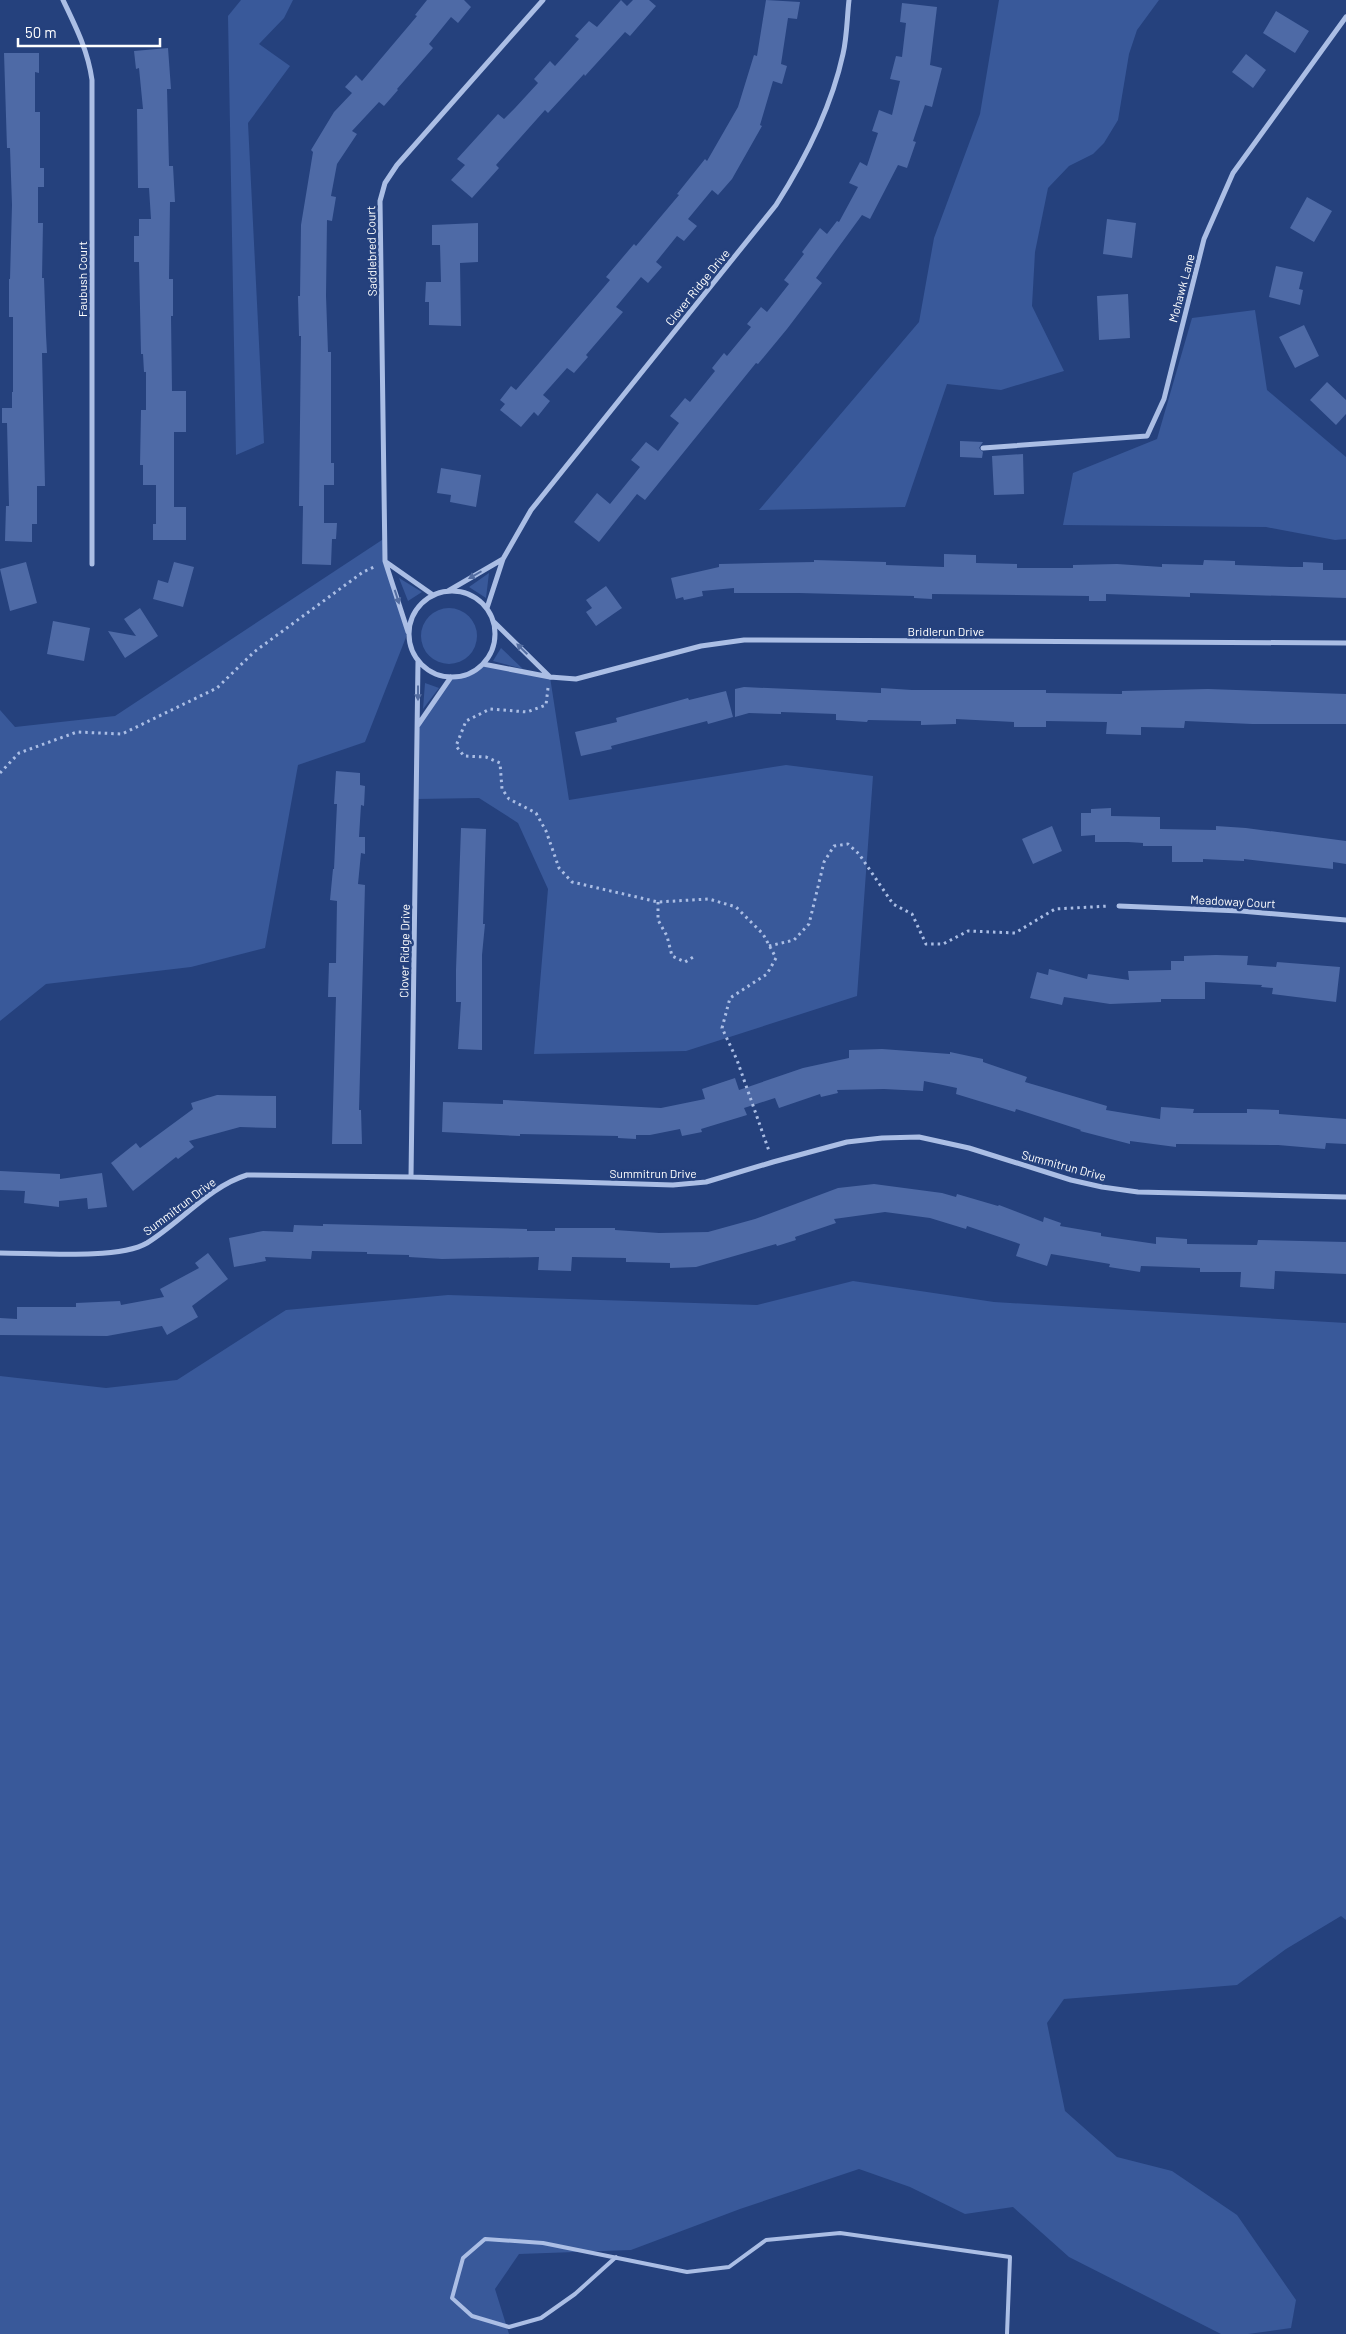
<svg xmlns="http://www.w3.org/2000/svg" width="1346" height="2334" font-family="Barlow,sans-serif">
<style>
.green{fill:#39599a}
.building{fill:#4e6aa6}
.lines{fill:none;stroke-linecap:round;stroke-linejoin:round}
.path{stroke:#abbee5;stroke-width:3;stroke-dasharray:2.5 4;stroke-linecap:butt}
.lane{stroke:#abbee5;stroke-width:4}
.street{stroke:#abbee5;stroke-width:5}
.oneway{fill:#546da1}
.labels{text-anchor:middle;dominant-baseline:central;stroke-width:5;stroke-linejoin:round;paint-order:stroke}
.street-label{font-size:12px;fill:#fff;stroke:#25417d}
</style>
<rect width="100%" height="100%" fill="#25417d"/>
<path class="green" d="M241 0H293L284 18 259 44 290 66 248 123 264 443 236 455 228 16Z
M999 0H1159L1137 30 1129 54 1118 120 1104 143 1093 154 1069 166 1048 188 1035 252 1032 306 1064 371 1001 390 947 384 905 507 759 510 919 322 934 238 980 114Z
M1255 310 1267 390 1346 457V539L1335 540 1266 527 1063 525 1073 473 1157 439 1192 318Z
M385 538V561L408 632 365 742 298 765 265 948 191 967 46 984 0 1021V710L15 727 115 716Z
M489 573 486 598 469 587Z
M399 578 422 592 408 601Z
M421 636a28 28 0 1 1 56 0a28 28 0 1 1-56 0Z
M501 648 523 669 493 661Z
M483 664 550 677 569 800 786 765 873 776 857 996 686 1051 534 1054 548 889 518 823 479 798 417 799 418 726 451 677 466 675Z
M425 683 439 688 423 709Z
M853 1281 994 1302 1346 1323V1920L1341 1916 1286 1949 1237 1985 1064 1999 1047 2023 1065 2111 1117 2157 1172 2171 1237 2215 1296 2300 1291 2328 1248 2334H1221L1069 2257 1013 2207 965 2214 910 2187 859 2169 740 2209 631 2250 519 2254 495 2289 509 2334H0V1376L106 1388 177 1380 286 1310 448 1295 757 1305Z"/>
<path class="building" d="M427 0H464L471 7 458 23 451 17 429 44 433 48 397 89 398 90 384 106 379 102 352 131 357 134 337 164 331 196 336 197 332 221 327 220 326 296 328 352H331V463H334V485H324V523H337L336 539H332L331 565 302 564 303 506H299L301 336H299L298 296H300L301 225 313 152 311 150 334 112 352 93 345 87 356 75 362 81 417 16 415 15Z
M621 0 627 6 633 0H649L656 6 630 36 625 32 585 76 584 74 548 113 545 110 496 165 499 168 472 198 451 180 465 165 457 159 498 114 504 119 515 108 538 83 534 79 550 61 555 66 579 39 575 36 589 21 597 27Z
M766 0 800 2 797 19 788 18 781 64 787 66 782 84 773 81 760 125 762 126 732 179 718 195 712 190 688 219 697 226 684 241 677 236 656 262 662 267 648 283 641 277 616 307 623 312 586 355 588 357 574 373 567 368 543 395 550 401 538 416 534 412 521 427 500 410 505 404 500 400 511 386 516 390 610 280 606 277 634 244 636 246 679 195 677 194 705 159 707 161 738 107 754 55 757 56Z
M902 3 937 7 930 65 942 68 932 107 925 105 913 141 916 142 907 168 898 165 870 219 862 215 816 278 822 283 787 329 758 364 756 363 645 500 637 494 599 542 574 522 597 493 610 504 640 467 631 460 646 442 658 451 679 423 670 416 685 398 690 402 715 371 712 368 724 353 727 356 751 327 747 324 761 307 767 312 789 284 784 280 804 254 802 252 820 228 827 234 837 221 839 222 858 187 849 183 860 162 867 166 878 133 872 131 879 110 892 115 900 81 890 79 896 56 902 57 906 23 900 22Z
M1276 11 1309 31 1295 53 1263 33Z
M168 48 171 89H167L169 166H173L175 202H170L169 279H173V316H171L172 391H186V432H174V507H186V540H153V524H156V485H143V465H140L141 410H146V372H144L143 354H141L139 262H134V236H139V219H151L149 188H138L137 109H143L139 68 136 69 134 51Z
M4 53H39V73L35 72V112H40V168H44V187H38V223H43L42 278H44L46 335 47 353H42L45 486H37V524H32V542L5 541 6 506H9L7 423H2V408H12V392H13V317H9V279H10L12 205 10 148H7Z
M1246 54 1266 70 1253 88 1232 72Z
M1307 197 1332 211 1314 242 1290 228Z
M1107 219 1136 223 1132 258 1103 254Z
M478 223V262L460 263 461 326 429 325V302H425L426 282H441L440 245H432V225Z
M1276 266 1303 272 1299 289 1303 290 1300 305 1269 297Z
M1128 294 1130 338 1099 340 1097 296Z
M1304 325 1319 356 1295 368 1279 337Z
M1327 382 1346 400V414L1336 425 1310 400Z
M960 441 983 442 979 448 983 452 982 458 960 457Z
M1023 454 1024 494 994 495 992 456Z
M441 468 481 475 476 507 450 502 451 495 437 493Z
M944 554 976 555V563L1017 564V568H1073V565L1117 564 1162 567V564L1203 565 1204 560 1235 561V565L1291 567H1303V562L1323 563V570H1346V598L1190 593V597L1106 594V601H1089V596L932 594V599L914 598V596L799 593H734V588L702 591 703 596 684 600 683 597 676 599 671 578 719 567V564L814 562V560L886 562V565L944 567Z
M26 562 37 603 10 611 0 569Z
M174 562 194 567 183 607 153 599 158 580 168 583Z
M606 586 622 608 596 626 586 612 592 608 586 600Z
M140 608 158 636 125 658 108 631 136 636 124 619Z
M53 621 90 628 84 661 47 654Z
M744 687 881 693V688L912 690H1046V693L1122 694V691L1208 689 1346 694V724H1252L1185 721 1184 728 1141 727V735L1106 734 1107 722 1046 721V727H1014V722L956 719V724L921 725V721L868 720 867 722 836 720V714L781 712V714L749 713 735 717V689Z
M726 691 733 717 708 724 707 721 665 732 611 746 612 749 581 756 575 732 617 722 616 718 688 698 689 700Z
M336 771 360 773V785L365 786 364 806 361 805 359 837H365V854L361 853 358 884 365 885 359 1110H361L362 1144H332L336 997H328L329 963H336L337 901 330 900 333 869H334L337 804H334Z
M1111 808V816L1160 817V829L1216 830V826L1246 828 1346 841V864L1333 862V869L1244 859V861L1203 859V862H1172V846H1143V843L1128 842H1095V835L1081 836V813H1091V809Z
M1052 826 1062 851 1033 864 1022 839Z
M461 828 486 829 483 924H485L482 955V1050L458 1049 461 1002H456V970Z
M1216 955 1248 956 1247 965 1276 967 1277 962 1340 967 1336 1002 1272 994 1273 988 1261 987 1262 985 1205 982V999H1161V1002L1110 1004 1064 997 1062 1005 1030 998 1037 972 1048 975 1049 969 1087 979 1088 974 1129 980 1128 971 1171 970V961H1184V956Z
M882 1049 950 1054V1052L983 1059V1062L1027 1077 1025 1082 1107 1106 1106 1110 1160 1119 1161 1107 1194 1109 1193 1113H1247V1109L1279 1110V1114L1346 1119V1144L1326 1143 1325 1149 1278 1145 1176 1144V1147L1130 1141V1144L1080 1131 1081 1130 1016 1109 1015 1112 956 1094 957 1088 924 1081 923 1091 884 1089 837 1090 838 1093 821 1097 820 1094 779 1108 775 1098 744 1108 747 1115 701 1129 702 1132 682 1136 680 1129 650 1135H636V1139L618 1138V1136L520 1134V1136L442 1132 443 1102 503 1104V1100L661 1108 705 1099 702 1089 735 1078 739 1090 803 1068 849 1058V1050Z
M217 1095 276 1096V1128L240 1127 189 1141 194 1147 178 1159 176 1157 133 1191 111 1163 136 1143 140 1148 193 1109 191 1103Z
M0 1171 60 1174V1179L102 1173 107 1207 88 1209 87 1198 59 1201V1207L24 1203 25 1191 0 1190Z
M874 1184 942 1193 956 1197 957 1194 998 1206 999 1205 1043 1222 1044 1217 1061 1223 1060 1226 1101 1233V1236L1156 1244V1237L1187 1239V1244L1257 1245 1258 1240 1346 1242V1274L1275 1271 1274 1289 1240 1287 1241 1272H1200V1268L1141 1266 1140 1272 1109 1267 1110 1264 1051 1254 1047 1266 1016 1256 1020 1244 967 1226 966 1229 930 1218 885 1212 834 1219 836 1223 795 1237 796 1240 777 1246 776 1244 696 1267 670 1268V1263L626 1262V1258L572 1257 571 1271 538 1270 539 1257 442 1259 409 1257V1255L367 1254V1252L312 1251 311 1259 265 1257 266 1261 234 1267 229 1238 263 1231 293 1232 294 1225 323 1226V1224L527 1229V1231H555V1228H615V1230L659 1233 708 1232 755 1219 838 1188Z
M208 1253 228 1279 192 1306 198 1317 167 1335 162 1326 107 1336 0 1335V1318L17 1319V1307H76V1303L120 1301 121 1305 164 1297 160 1289 199 1268 195 1263Z"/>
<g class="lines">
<path class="path" d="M548 688 546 705 527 712 490 709 466 721 456 746 464 756 486 757 500 763 502 789 509 799 536 813 546 831 559 868 572 882 658 902 709 899 736 907 763 934 776 958 767 974 730 998 722 1028 737 1060 769 1151
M0 773 19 753 77 732 122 734 217 688 254 652 363 572 376 566
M658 902V920L667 936 672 956 685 962 695 956
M769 946 794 940 809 924 824 862 834 846 848 844 859 854 893 904 912 914 926 944H943L968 931 1015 933 1055 909 1109 906"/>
<path class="lane" d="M616 2257 575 2294 541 2318 509 2327 472 2316 452 2298 463 2258 485 2239 543 2243 687 2272 729 2267 766 2240 840 2233 1010 2257 1007 2334"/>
<path class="street" d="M63 0C76 27 88 51 92 80V564
M983 448 1147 436 1164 399 1204 239 1233 173 1346 17
M386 562 433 595
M409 634a43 43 0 1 1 86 0a43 43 0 1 1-86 0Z
M448 591 503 559
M487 608 503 559 531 510 776 205C806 158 831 109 843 54 847 37 847 18 849 0
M494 622 550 677
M408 632 385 561 380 201 385 183 397 165 543 0
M483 664 550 677 576 679 701 646 744 640 1346 643
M418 725 451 677
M1119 906 1241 911 1346 920
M411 1177 418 661
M0 1253C36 1253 118 1260 147 1243 181 1222 210 1186 247 1175L411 1177 673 1185 706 1182 773 1162 847 1142 882 1138 919 1137 969 1148 1071 1180 1102 1187 1138 1192 1346 1197"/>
</g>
<defs><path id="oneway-solid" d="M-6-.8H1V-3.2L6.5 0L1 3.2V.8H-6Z" transform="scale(1.25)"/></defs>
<g class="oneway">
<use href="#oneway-solid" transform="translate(475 575) rotate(150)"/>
<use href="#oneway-solid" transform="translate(397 597) rotate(72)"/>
<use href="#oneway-solid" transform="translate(522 649) rotate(-136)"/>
<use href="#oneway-solid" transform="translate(418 693) rotate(90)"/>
</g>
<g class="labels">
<g class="street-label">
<text transform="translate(371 251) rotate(-91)">Saddlebred Court</text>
<text transform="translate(82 279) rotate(-90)">Faubush Court</text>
<text transform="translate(697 287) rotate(-51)">Clover Ridge Drive</text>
<text transform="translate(1181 288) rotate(-75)">Mohawk Lane</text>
<text x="946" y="631">Bridlerun Drive</text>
<text transform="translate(1233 901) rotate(3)">Meadoway Court</text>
<text transform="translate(404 951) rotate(-89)">Clover Ridge Drive</text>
<text transform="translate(1064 1165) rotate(15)">Summitrun Drive</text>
<text x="653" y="1173">Summitrun Drive</text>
<text transform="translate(179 1206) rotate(-37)">Summitrun Drive</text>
</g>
</g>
<path d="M18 38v8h142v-8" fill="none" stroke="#ffffff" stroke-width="2.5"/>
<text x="25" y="38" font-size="15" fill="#ffffff" stroke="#25417d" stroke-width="4" paint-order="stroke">50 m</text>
</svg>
